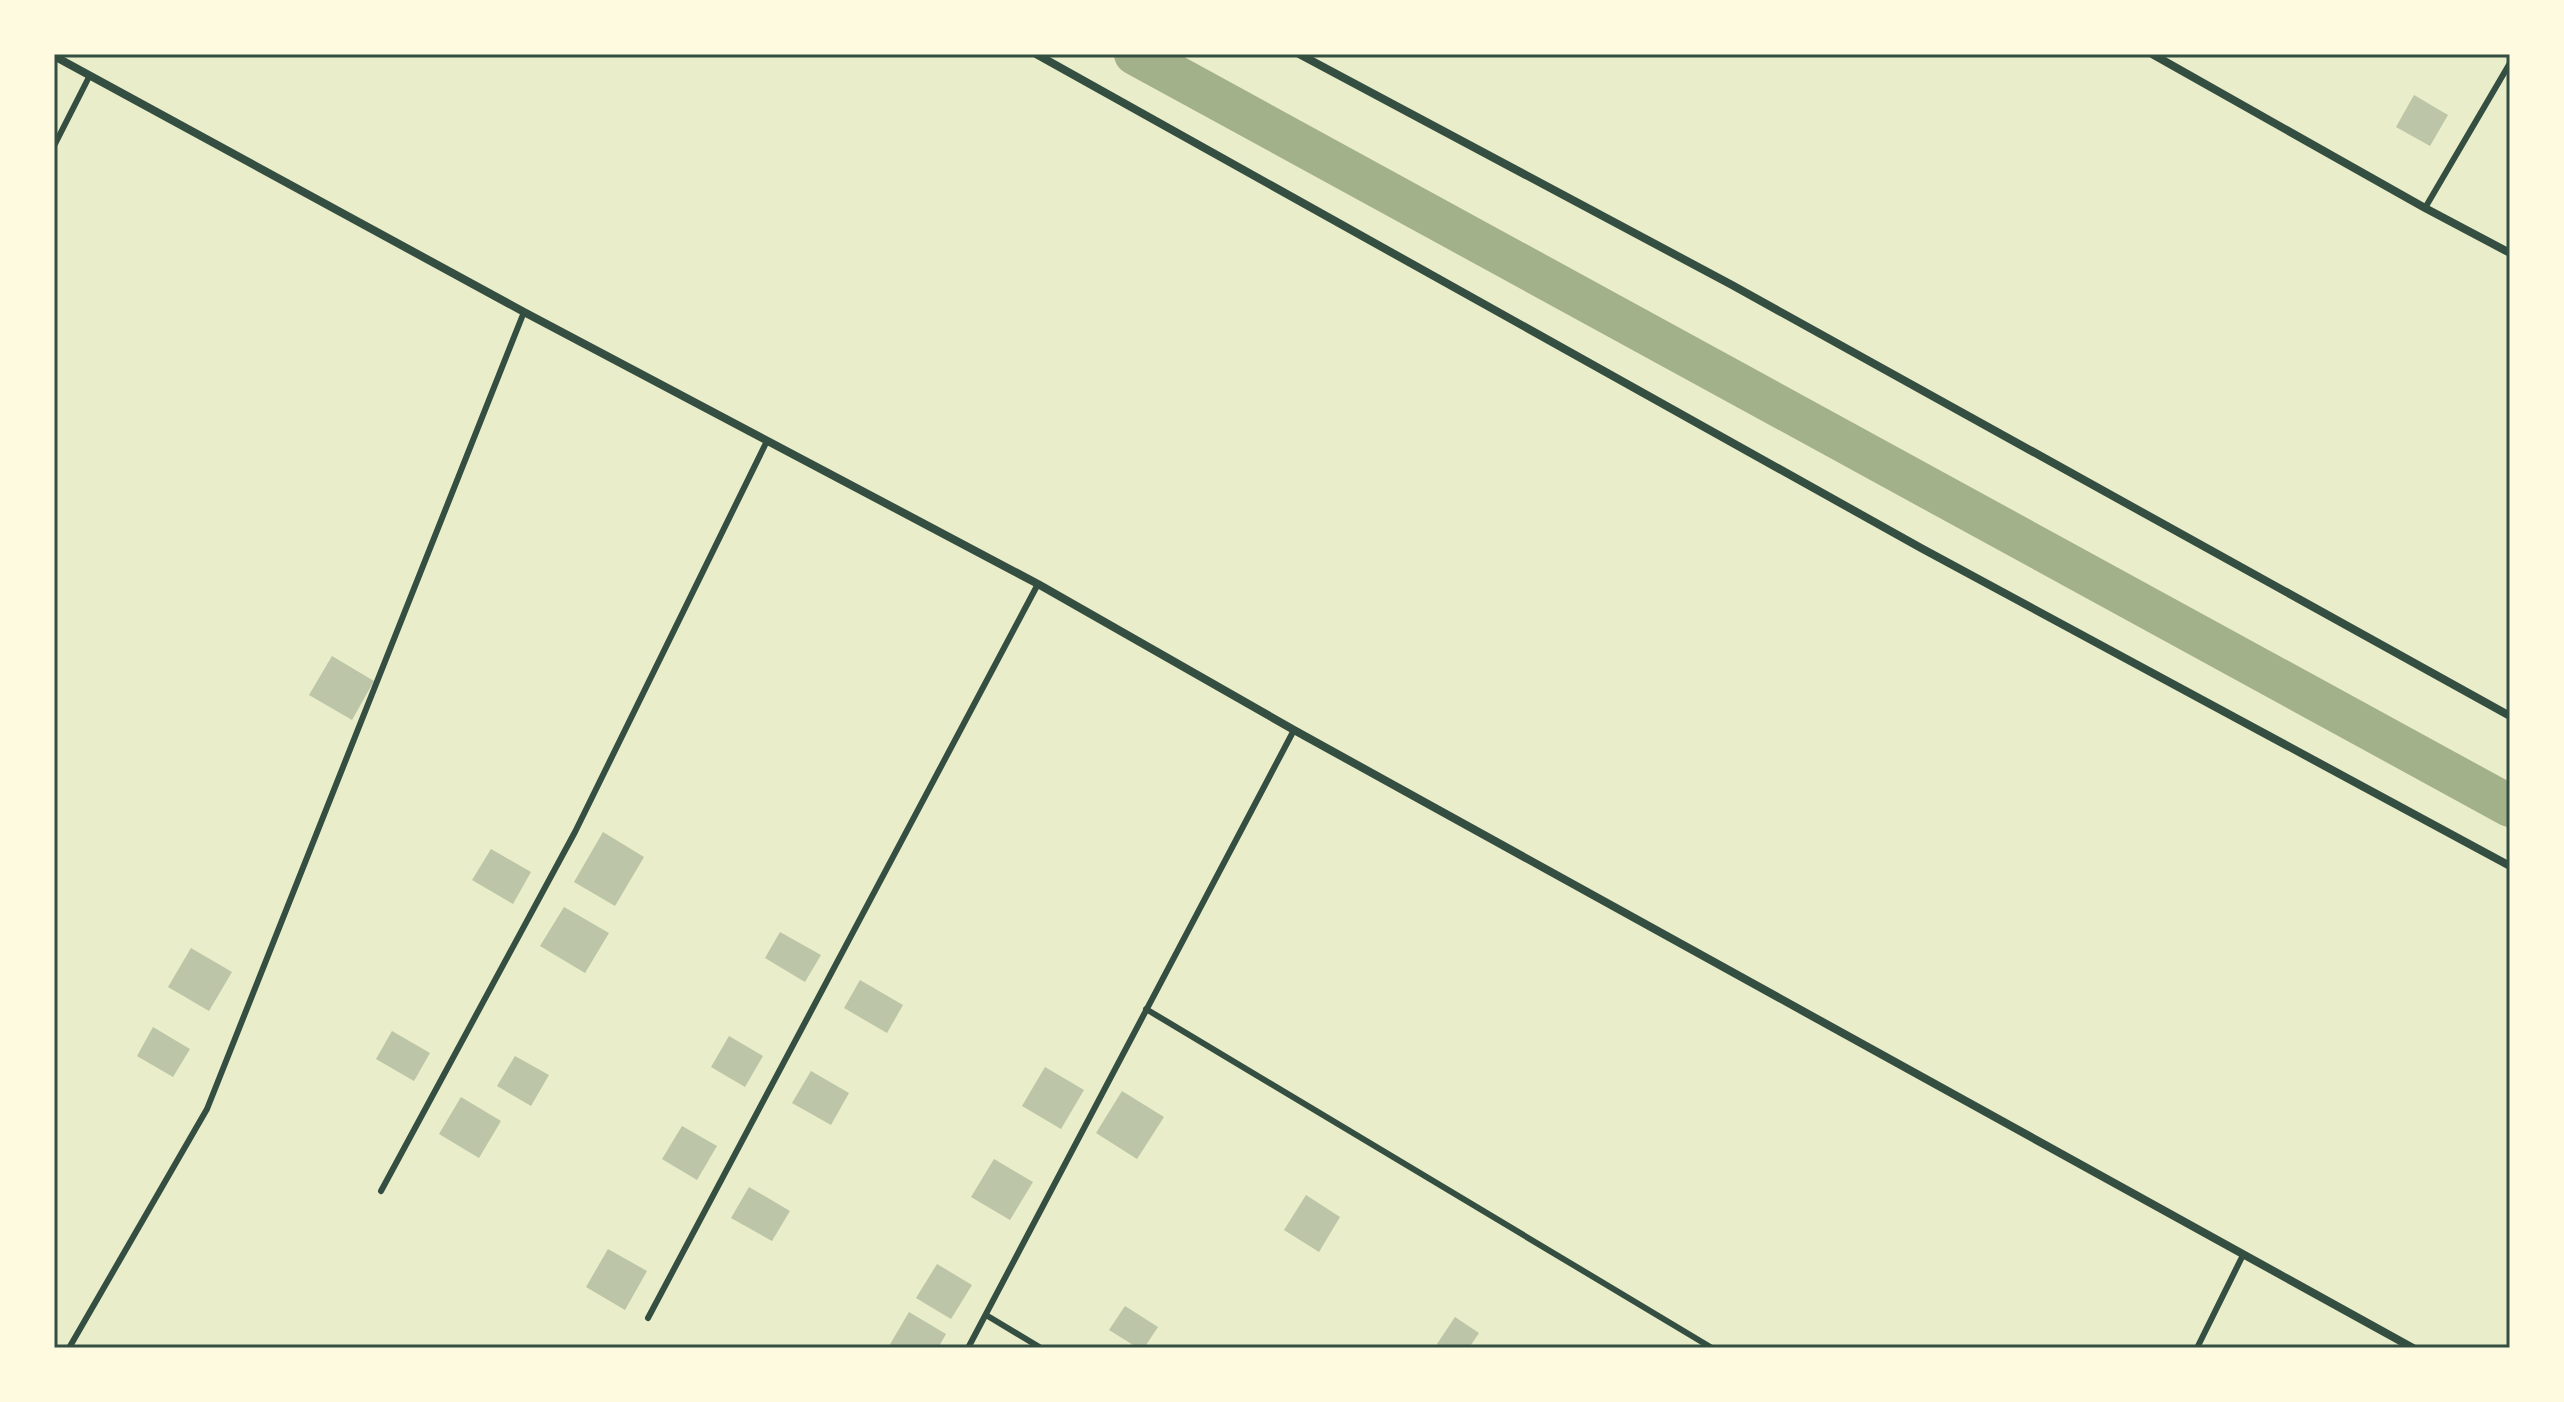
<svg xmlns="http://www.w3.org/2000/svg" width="2564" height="1402" font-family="Lora,serif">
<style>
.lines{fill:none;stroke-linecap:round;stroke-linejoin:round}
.canal{stroke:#a3b18a;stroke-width:42}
.building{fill:#bcc5a7}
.service{stroke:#344e41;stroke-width:6}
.minor{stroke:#344e41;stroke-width:8}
.neatline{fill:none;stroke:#344e41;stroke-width:3}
</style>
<rect width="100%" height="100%" fill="#e9edc9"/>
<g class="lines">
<path class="canal" d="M1135 54 2510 806"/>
</g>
<path class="building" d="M2414 95 2448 115 2430 146 2396 127Z
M332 656 374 681 352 720 309 695Z
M603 832 644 857 615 906 574 882Z
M491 849 531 872 513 904 472 880Z
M564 907 609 933 585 973 540 946Z
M780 932 821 955 805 982 765 958Z
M191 948 232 972 209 1011 168 987Z
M860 980 903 1005 887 1033 844 1008Z
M153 1027 190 1049 173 1077 137 1056Z
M392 1031 430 1053 414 1081 376 1059Z
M729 1036 763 1056 745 1087 711 1067Z
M515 1056 549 1075 531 1106 497 1086Z
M1045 1067 1084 1090 1061 1129 1022 1106Z
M811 1071 849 1093 831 1125 792 1103Z
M1122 1091 1164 1117 1137 1159 1096 1133Z
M461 1097 501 1121 479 1158 439 1134Z
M682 1126 717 1146 697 1180 662 1159Z
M994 1159 1033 1182 1010 1220 971 1197Z
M749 1187 790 1211 772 1241 731 1218Z
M1306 1195 1340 1217 1319 1252 1284 1230Z
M608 1249 647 1271 625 1310 586 1287Z
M937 1264 972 1285 951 1319 916 1298Z
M1125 1306 1158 1327 1144 1348H1138L1109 1330Z
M909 1312 946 1334 938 1348 889 1346Z
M1455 1317 1479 1333 1469 1348H1443L1437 1344Z"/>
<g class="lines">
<path class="service" d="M54 146 90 75
M2425 208 2510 63
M1146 1009 1712 1348
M381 1191 575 832 767 441
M986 1315 1041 1348
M648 1318 1038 584
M69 1348 207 1109 524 312
M968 1348 1294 730
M2197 1348 2243 1255"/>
<path class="minor" d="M1036 54 1921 548 2510 866
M1299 54 1732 285 2510 716
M2152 54 2425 208 2510 253
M54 56 524 312 1038 584 1294 730 2413 1348"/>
</g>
<rect width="2564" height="1402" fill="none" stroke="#fefae0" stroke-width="112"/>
<rect x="56" y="56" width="2452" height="1290" class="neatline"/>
</svg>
